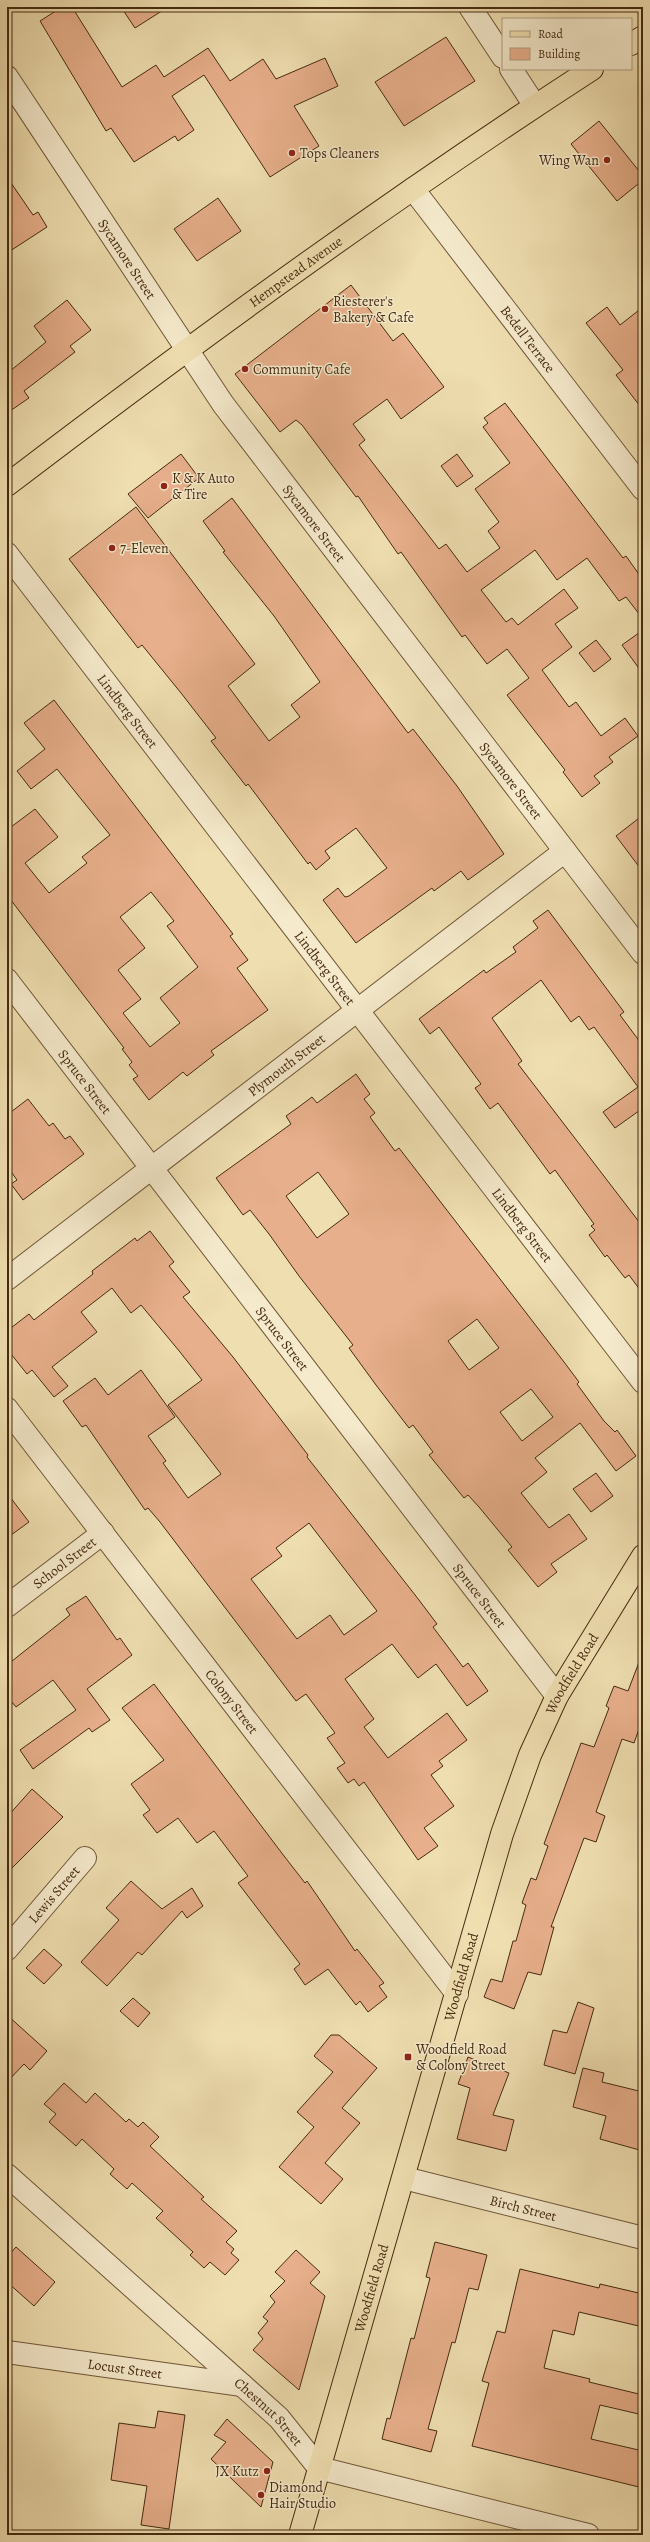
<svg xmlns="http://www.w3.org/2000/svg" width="650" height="2542" font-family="Alegreya,serif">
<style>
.building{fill:#e7af8b;stroke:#462a11;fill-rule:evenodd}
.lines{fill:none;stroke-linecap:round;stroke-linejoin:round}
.minor-casing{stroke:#705739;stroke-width:24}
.major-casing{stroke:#462a11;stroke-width:24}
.minor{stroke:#f5eacc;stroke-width:22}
.major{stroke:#efdeb0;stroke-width:22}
.poi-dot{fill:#8f2418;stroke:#f5eacc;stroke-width:1.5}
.labels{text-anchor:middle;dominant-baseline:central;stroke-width:3;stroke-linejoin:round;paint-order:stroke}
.poi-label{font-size:14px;fill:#462a11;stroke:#f5eacc;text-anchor:start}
.street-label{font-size:14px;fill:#462a11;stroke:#f5eacc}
</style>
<rect width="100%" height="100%" fill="#efdeb0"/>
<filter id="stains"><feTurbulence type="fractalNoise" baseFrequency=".005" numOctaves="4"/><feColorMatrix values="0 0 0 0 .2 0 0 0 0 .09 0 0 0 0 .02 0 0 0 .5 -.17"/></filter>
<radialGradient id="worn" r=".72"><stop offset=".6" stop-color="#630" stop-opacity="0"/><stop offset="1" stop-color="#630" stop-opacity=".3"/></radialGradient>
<path class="building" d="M62 7H72L122 87 156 65 164 77 208 48 230 81 263 59 276 79 325 58 338 86 294 106 319 146 270 177 204 75 172 96 194 130 178 141 175 136 134 162 111 128 106 131 40 21Z
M121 7H168L135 28Z
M446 37 475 81 404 126 375 82Z
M599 121 643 176V180L617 201 571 144Z
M7 177 33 215 38 212 47 227 7 253Z
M218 198 241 231 197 261 174 229Z
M351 285 393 341 403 333 444 387 401 419 387 399 353 424 365 440 359 445 439 549 446 544 467 572 500 548 488 531 499 522 475 489 510 463 483 427 488 423 484 418 505 403 623 558 626 556 643 580V619L626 597 619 601 587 558 557 580 535 550 481 590 506 622 512 618 518 625 564 589 578 608 555 624 572 647 542 670 569 707 576 702 601 736 625 718 638 736 609 757 613 762 594 776 600 783 582 797 563 772 565 770 507 695 529 678 507 649 487 664 465 635 462 637 401 552 398 554 358 496 356 497 302 425 296 420 280 432 235 374Z
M67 300 91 330 70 346 75 352 24 391 29 398 7 413V366L10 371 46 342 34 326Z
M607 307 620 325 643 307V410L616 375 623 370 586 323Z
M181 454 199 478 148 518 128 494Z
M457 454 473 476 457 487 441 466Z
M232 498 408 733 413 729 457 786 504 854 468 880 461 871 434 891 432 888 356 943 323 900 338 888 345 897 349 896 387 868 356 828 325 851 330 858 316 870 310 862 308 864 248 784 246 786 211 741 216 738 181 693 142 645 138 648 69 559 136 507 255 664 228 686 269 741 300 717 291 705 320 682 274 616 223 552 225 551 203 521Z
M643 630V674L622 645Z
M596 640 611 659 594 672 579 653Z
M54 700 233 934 230 936 248 960 237 968 268 1010 211 1051 214 1055 187 1076 183 1072 149 1100 133 1079 138 1076 129 1065 132 1062 122 1049 124 1048 7 895V830L35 809 58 837 25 863 49 893 87 863 82 857 110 835 57 769 31 789 17 771 45 749 24 723ZM151 892 174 921 167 926 198 967 160 998 180 1023 150 1047 123 1013 141 999 118 970 145 948 120 917Z
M643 815V872L616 836Z
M548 910 624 1012 620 1015 643 1046V1108L615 1128 603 1112 638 1087 594 1027 589 1030 579 1016 571 1022 541 980 492 1018 522 1061 518 1064 643 1227V1294L629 1275 625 1278 607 1255 605 1257 589 1235 595 1230 591 1226 594 1224 555 1170 550 1174 498 1103 490 1109 475 1088 481 1084 439 1027 430 1034 419 1019 484 970 486 973 516 952 513 947 538 928 533 921Z
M356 1074 370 1094 364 1099 375 1113 370 1117 395 1151 399 1148 564 1362 579 1382 577 1384 604 1421 615 1432 617 1430 636 1456 616 1471 580 1423 535 1458 547 1472 521 1493 549 1528 569 1514 587 1539 551 1564 557 1572 538 1587 508 1550 512 1547 479 1507 468 1495 464 1498 429 1455 433 1452 413 1425 409 1428 376 1385 349 1348 353 1345 299 1276 269 1234 250 1210 243 1215 216 1178 291 1124 286 1116 300 1106 312 1097 317 1103ZM318 1172 349 1214 317 1238 286 1196ZM477 1319 499 1348 469 1370 448 1341ZM531 1389 553 1417 522 1441 500 1412Z
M28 1099 49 1126 53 1123 65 1139 70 1136 84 1154 23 1200 11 1184 17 1180 7 1166V1115Z
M150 1231 174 1262 169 1266 190 1292 183 1297 233 1357 308 1455 307 1457 419 1600 437 1624 433 1627 463 1667 468 1663 488 1691 467 1706 436 1664 418 1678 392 1644 345 1679 374 1719 364 1727 388 1758 447 1713 467 1740 439 1761 443 1766 431 1775 454 1806 424 1828 438 1846 418 1860 364 1782 359 1786 354 1779 348 1783 337 1768 345 1763 327 1738 335 1733 306 1694 296 1701 160 1522 148 1508 145 1510 86 1425 82 1427 63 1401 95 1378 108 1395 141 1370 175 1417 148 1436 166 1461 163 1463 188 1498 221 1474 168 1405 202 1380 180 1352 141 1305 131 1313 112 1288 81 1312 97 1332 52 1367 68 1386 54 1397 32 1370 27 1374 7 1349V1331L29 1314 34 1320 93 1274 92 1271 135 1238 137 1241ZM309 1523 377 1611 344 1635 330 1615 297 1639 251 1579 282 1556 276 1548Z
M596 1473 613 1496 591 1512 573 1489Z
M7 1493 29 1522 7 1538Z
M86 1596 117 1640 120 1638 132 1655 87 1689 110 1720 92 1732 89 1728 33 1769 20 1750 76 1710 53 1680 16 1707 7 1696V1665L70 1615 66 1609Z
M641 1657H643V1718L634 1743 622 1739 596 1812 605 1816 596 1842 584 1838 551 1927H554L541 1975 528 1972 514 2009 484 1997 491 1979 502 1982 513 1941H516L526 1905 522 1903 531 1878 536 1880 548 1846 544 1844 581 1743 594 1747 609 1708 606 1706 614 1686 628 1691Z
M154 1684 281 1852 305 1883 307 1881 355 1951 357 1949 384 1983 379 1986 387 1997 368 2012 360 2001 356 2005 328 1969 305 1985 294 1969 300 1964 238 1883 248 1876 214 1831 197 1843 178 1818 157 1833 143 1815 150 1810 131 1784 164 1760 122 1708Z
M32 1789 63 1817 7 1873V1817Z
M131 1881 162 1909 192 1888 203 1906 187 1918 182 1911 142 1955 138 1952 107 1986 81 1962 119 1920 106 1908Z
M44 1949 62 1965 44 1984 26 1968Z
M133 1998 150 2013 138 2027 120 2011Z
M578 2002 594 2008 575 2074 544 2065 553 2030 567 2033Z
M7 2015 47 2051 30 2070 24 2064 7 2082Z
M331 2035H339L377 2068 342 2108 360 2123 325 2163 343 2179 321 2204 279 2167 314 2127 297 2112 333 2072 314 2056Z
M468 2057 509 2073 493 2115 514 2120 506 2151 457 2139 470 2088 458 2084Z
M583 2068 604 2073 602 2082 643 2092V2151L600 2139 606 2116 573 2107Z
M64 2083 86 2103 95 2093 126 2122 129 2119 138 2127 143 2122 159 2137 150 2146 204 2197 201 2199 237 2231 226 2242 234 2249 231 2253 239 2260 225 2275 210 2262 204 2268 190 2255 193 2252 156 2218 163 2211 132 2183 127 2189 110 2174 114 2169 82 2139 76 2146 49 2122 56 2114 44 2104Z
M435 2242 487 2255 478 2290 469 2288 455 2343 452 2342 428 2429 437 2431 431 2452 382 2439 387 2418 390 2419 411 2338 414 2339 430 2278 426 2277Z
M16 2247 55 2282 34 2306 7 2282V2257Z
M296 2250 320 2272 310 2283 325 2296 299 2390 253 2350 263 2339 258 2333 268 2321 263 2317 275 2302 270 2296 285 2281 275 2272Z
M520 2269 599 2288 600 2284 643 2294V2327L579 2312 574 2335 553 2330 544 2368 590 2379 589 2382 643 2395V2415L600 2405 591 2439 643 2451V2488L472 2446 489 2383 482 2381 497 2331 505 2333Z
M158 2411 185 2415 169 2529 141 2525 147 2486 111 2480 119 2423 155 2428Z
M227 2419 273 2462 261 2507 211 2459 226 2442 214 2435Z"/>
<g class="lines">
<g class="minor-casing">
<g id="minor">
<path d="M470 7 503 57"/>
<path d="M511 69 535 106"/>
<path id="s1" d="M7 77 223 404 643 953"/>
<path id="s2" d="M413 189 643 489"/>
<path id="s3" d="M7 554 643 1382"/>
<path id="s4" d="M7 980 557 1696"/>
<path id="s5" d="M7 1279 565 851"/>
<path id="s6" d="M7 1409 457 1994"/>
<path id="s7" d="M7 1606 103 1533"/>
<path id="s8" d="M7 1949 85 1858"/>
<path id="s9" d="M7 2175 279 2418 319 2468 588 2535"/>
<path id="s10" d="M404 2178 643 2238"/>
<path id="s11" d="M7 2352 242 2385"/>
</g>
</g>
<g class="major-casing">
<g id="major">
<path d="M631 44 643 37"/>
<path id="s12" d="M7 485C197 340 391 199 592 69"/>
<path id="s13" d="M300 2535 502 1834 530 1755 557 1696 643 1556"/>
</g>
</g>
<use href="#minor" class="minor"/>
<use href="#major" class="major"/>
</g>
<g class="poi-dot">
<circle cx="292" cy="153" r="4"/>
<circle cx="607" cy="160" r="4"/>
<circle cx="325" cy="309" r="4"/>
<circle cx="245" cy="369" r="4"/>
<circle cx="164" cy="486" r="4"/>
<circle cx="112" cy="548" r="4"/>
<rect x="404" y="2053" width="8" height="8" rx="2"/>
<circle cx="267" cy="2471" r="4"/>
<circle cx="261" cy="2495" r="4"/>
</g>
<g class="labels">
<g class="poi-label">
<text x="300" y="153">Tops Cleaners</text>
<text x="599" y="160" text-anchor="end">Wing Wan</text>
<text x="333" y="301">Riesterer's<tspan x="333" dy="16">Bakery &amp; Cafe</tspan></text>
<text x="253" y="369">Community Cafe</text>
<text x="172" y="478">K &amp; K Auto<tspan x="172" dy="16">&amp; Tire</tspan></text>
<text x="120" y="548">7-Eleven</text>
<text x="416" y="2049">Woodfield Road<tspan x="416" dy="16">&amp; Colony Street</tspan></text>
<text x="259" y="2471" text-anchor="end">JX Kutz</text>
<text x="269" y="2487">Diamond<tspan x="269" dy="16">Hair Studio</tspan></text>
</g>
<g class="street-label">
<text stroke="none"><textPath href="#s1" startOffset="218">Sycamore Street</textPath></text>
<text stroke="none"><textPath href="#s12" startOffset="359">Hempstead Avenue</textPath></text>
<text stroke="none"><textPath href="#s2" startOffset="189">Bedell Terrace</textPath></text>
<text stroke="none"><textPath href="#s1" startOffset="542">Sycamore Street</textPath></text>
<text stroke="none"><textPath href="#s3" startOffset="198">Lindberg Street</textPath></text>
<text stroke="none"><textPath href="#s1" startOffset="866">Sycamore Street</textPath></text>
<text stroke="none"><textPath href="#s3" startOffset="522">Lindberg Street</textPath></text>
<text stroke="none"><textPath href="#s5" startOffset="352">Plymouth Street</textPath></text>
<text stroke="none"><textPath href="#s4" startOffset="128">Spruce Street</textPath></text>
<text stroke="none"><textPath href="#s3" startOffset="846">Lindberg Street</textPath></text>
<text stroke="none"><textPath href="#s4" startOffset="452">Spruce Street</textPath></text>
<text stroke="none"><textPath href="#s7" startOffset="72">School Street</textPath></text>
<text stroke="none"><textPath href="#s4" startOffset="776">Spruce Street</textPath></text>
<text stroke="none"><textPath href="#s13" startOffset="905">Woodfield Road</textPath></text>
<text stroke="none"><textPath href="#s6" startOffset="369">Colony Street</textPath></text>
<text stroke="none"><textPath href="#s8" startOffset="72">Lewis Street</textPath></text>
<text stroke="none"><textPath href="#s13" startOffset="581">Woodfield Road</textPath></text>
<text stroke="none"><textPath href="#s10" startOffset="123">Birch Street</textPath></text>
<text stroke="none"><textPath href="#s13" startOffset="257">Woodfield Road</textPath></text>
<text stroke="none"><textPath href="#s11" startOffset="119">Locust Street</textPath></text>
<text stroke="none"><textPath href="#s9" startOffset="353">Chestnut Street</textPath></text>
</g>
</g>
<rect width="650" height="2542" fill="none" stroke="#efdeb0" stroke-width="24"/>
<rect x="8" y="8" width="634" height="2526" fill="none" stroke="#462a11" stroke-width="2"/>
<rect x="12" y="12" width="626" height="2518" fill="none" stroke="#462a11"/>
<rect x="502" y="18" width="130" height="52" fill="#f5eacc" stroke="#af9d81"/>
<rect x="510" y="31" width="20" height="6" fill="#efdeb0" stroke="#af9d81"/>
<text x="538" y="38" font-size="12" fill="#462a11">Road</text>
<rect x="510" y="48" width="20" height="12" fill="#e7af8b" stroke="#af9d81"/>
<text x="538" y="58" font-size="12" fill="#462a11">Building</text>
<rect width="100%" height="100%" filter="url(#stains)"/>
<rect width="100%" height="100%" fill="url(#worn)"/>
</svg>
